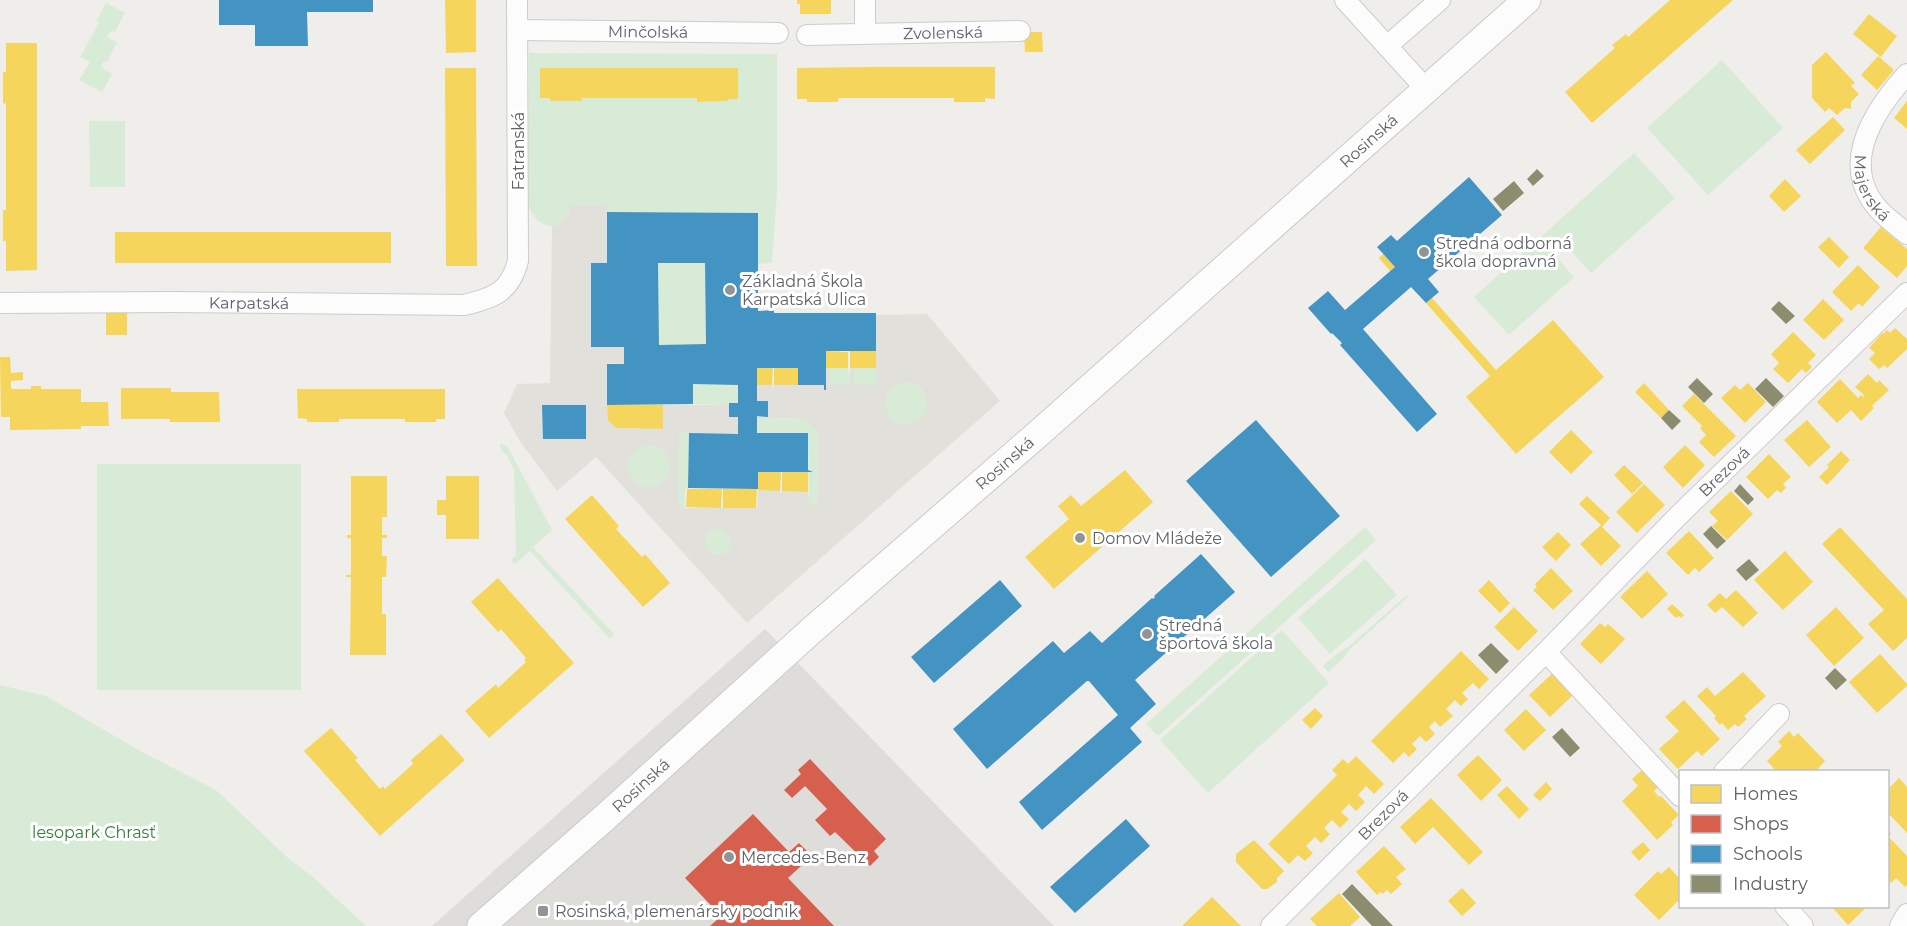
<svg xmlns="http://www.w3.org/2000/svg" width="1907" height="926" font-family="Montserrat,sans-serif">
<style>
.industrial{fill:#dfddda}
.education{fill:#e2e0da}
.green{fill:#d8ebd6;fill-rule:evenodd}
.homes{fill:#f6d55c}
.shops{fill:#d6604d}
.schools{fill:#4393c3;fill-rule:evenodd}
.industry{fill:#8c8c6e}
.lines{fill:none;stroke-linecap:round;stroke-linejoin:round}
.street-casing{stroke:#cbcccc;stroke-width:22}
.secondary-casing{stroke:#cacacb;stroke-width:29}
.street{stroke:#fdfcfc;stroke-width:20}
.secondary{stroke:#fdfcfc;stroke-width:27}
.poi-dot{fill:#919496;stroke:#fff;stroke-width:2}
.labels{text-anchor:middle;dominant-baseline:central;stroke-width:6;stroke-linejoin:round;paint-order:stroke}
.street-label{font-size:16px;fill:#5f6368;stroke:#fff}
.poi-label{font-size:16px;fill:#5f6368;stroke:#fff;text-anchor:start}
.park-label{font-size:16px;fill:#348238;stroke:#fff}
</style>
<rect width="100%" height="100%" fill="#efeeea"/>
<path class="industrial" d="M765 629 1054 926H432Z"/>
<path class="education" d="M570 205H607V263L591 347H624V364L607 363 608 421 617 428 663 429V405H729V417H738V434H679L682 508H756L757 510 758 490 780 491 781 493 782 491 808 492 809 499 818 432 804 418 757 419V416H768L757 401V385H772L773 390 774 385H798V388L799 385H824L825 387 826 368H830V384L849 385 850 368H854L855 385H876V315L927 314 1000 401 747 623 596 457 557 491 519 440 504 413 517 384 550 383 552 226 558 224 568 214Z"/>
<path class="green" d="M106 3 125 13 115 32 111 31 107 37 117 42 107 62 104 61 101 67 112 74 102 92 79 80 90 62 80 57 99 23 96 22Z
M529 53 777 54V193L772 263 758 264V213L607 212V205H571C562 234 538 231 528 205ZM540 68H738V98L728 99V101L698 102 697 98H582L581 101H551L550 98H540Z
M1722 60 1783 128 1708 195 1647 128Z
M89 121H125V187H90Z
M1634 153 1675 198 1591 273 1565 245 1560 243 1555 246 1554 254 1574 277 1509 335 1474 297Z
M658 263H705L706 344 659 345Z
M830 368H848L850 385H830Z
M854 368H876V385H854Z
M885 403a21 21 0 1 1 42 0a21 21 0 1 1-42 0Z
M693 384 738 385V403H729V405L693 404Z
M804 418 818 432V498L817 503 813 505 811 504 809 499 808 434 757 433V419Z
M679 433H689L688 488 685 490V508H682L678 503Z
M501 444 507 446 552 530 533 547 614 634 610 639 530 551 515 564 511 560 516 555 514 469 506 454 503 453 499 445Z
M628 466a21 21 0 1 1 42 0a21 21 0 1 1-42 0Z
M97 464H301V690H97Z
M1365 527 1376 540 1158 736 1146 724Z
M705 542a13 13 0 1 1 26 0a13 13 0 1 1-26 0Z
M1365 559 1397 595 1330 654 1298 618Z
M1407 595 1409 596 1349 650 1344 658 1328 672 1323 666 1339 652 1348 647Z
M1282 630 1329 683 1208 793 1160 740Z
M0 685 46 696 142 752 216 790 288 858 313 877 366 926H0Z"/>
<path class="homes" d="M445 0H476V52L446 53Z
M797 0H831V14H800V4H797Z
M1670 0H1733L1592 123 1565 92 1615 48 1612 45 1626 34 1628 37Z
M1869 14 1897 36 1881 57 1853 34Z
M1024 32H1042L1043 52H1025Z
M6 43H37V270L6 271V241H3V210H6V103L3 104V72H6Z
M1826 52 1855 83 1851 86 1859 94 1851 102V109L1845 108 1837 115 1829 108 1825 112 1812 98V65Z
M1878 56 1894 70 1877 90 1861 75Z
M871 67H995V99L985 98V102H954V98H839L838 102H807V99H797V68Z
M445 68H476L477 266H446Z
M540 68H738V99H728V101L697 102V98H582V101H550V98H540Z
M1907 101V129L1894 118Z
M1833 117 1845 130 1810 164 1796 150Z
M1785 179 1801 196 1784 212 1769 196Z
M1881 227 1907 249V266L1897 278 1863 248Z
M115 232H391V263H115Z
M1829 237 1849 257 1839 268 1818 247Z
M1383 254 1395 267 1390 271 1379 258Z
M1858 265 1880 287 1862 307 1859 303 1851 311 1832 292Z
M1432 298 1496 370 1553 320 1604 377 1516 454 1466 397 1490 376 1426 303Z
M1823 299 1844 320 1824 340 1803 320Z
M106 312H127V335H106Z
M1895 328 1907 339V349L1887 368 1884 365 1879 369 1869 359 1875 353 1869 348 1882 333 1883 334 1887 330 1890 333Z
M1793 332 1816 355 1808 363 1812 367 1806 373 1802 369 1788 383 1773 369 1779 363 1771 354Z
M826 351 848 352V368H826Z
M850 351H876V368H850Z
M0 357H10L11 373 23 372V380L11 381V389H31V386H41V389H81V402H108L109 426H81V429L10 430V417H1Z
M757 368H773L772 385H757Z
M774 368H798V385H774Z
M1868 374 1877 383 1879 380 1889 390 1872 406 1874 408 1861 421 1851 410 1837 423 1817 402 1840 379 1858 398 1861 395 1863 397 1864 395 1855 387Z
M1644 383 1669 410 1661 418 1635 392Z
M1748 383 1766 402 1745 423 1721 398 1735 385 1740 390Z
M121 388H171V392H219L220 422H170V419H121Z
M297 389H445V419H436V422H405V419H339V422H307V419L298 418Z
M1694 394 1736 436 1714 457 1699 442 1706 435 1700 428 1702 426 1682 406Z
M607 405H663V429L617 428 608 421Z
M1807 420 1831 447 1809 467 1784 440Z
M1571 430 1593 452 1571 474 1549 452Z
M1685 445 1705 465 1683 488 1663 467Z
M1841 451 1850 460 1827 485 1819 477 1829 467 1827 465Z
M1769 454 1791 477 1783 484 1786 488 1781 493 1777 490 1768 499 1746 477Z
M1624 465 1643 483 1632 494 1614 475Z
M1125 470 1153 502 1054 589 1025 557 1069 519 1058 506 1071 495 1081 506Z
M758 472H781L780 491 758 490Z
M782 472H808V492L782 491Z
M351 476H387V517H382V535H387V538H382V556H387L386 577H382V614H386V655H350L351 577H346V575H351V538H347V535H351Z
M446 476H479V539H446V515H437V500H446Z
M1644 484 1665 505 1637 533 1616 512Z
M687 489H722L721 508 686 507Z
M723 489H757L756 508H723Z
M1731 491 1753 514 1727 540 1712 526 1718 521 1709 512Z
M592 495 619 526 616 529 642 557 645 554 670 583 643 607 565 519Z
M1587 496 1610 518 1602 527 1621 546 1601 566 1580 544 1601 525 1579 504Z
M1840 527 1907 599V638L1893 651 1868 624 1884 610 1822 544Z
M1689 531 1714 558 1699 572 1695 568 1688 575 1666 553Z
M1558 532 1571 545 1556 561 1542 547Z
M1785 551 1813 582 1783 610 1754 580Z
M1551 568 1573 591 1553 610 1533 590 1537 587 1535 584Z
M1647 571 1668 594 1642 619 1620 597Z
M498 578 574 663 489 738 465 711 496 684 498 688 526 662 524 660 526 658 501 629 498 632 471 602Z
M1489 580 1510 603 1500 613 1478 591Z
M1736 590 1758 613 1743 627 1722 607 1715 613 1707 605 1720 593 1726 599Z
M1672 604 1684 615 1681 618 1679 616 1676 618 1667 609Z
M1514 607 1538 631 1518 651 1494 627Z
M1836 607 1864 638 1834 666 1806 635Z
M1600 623 1605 627 1608 624 1625 639 1601 664 1580 644Z
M1461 651 1489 679 1479 689 1473 683 1462 693 1468 699 1461 706 1455 700 1446 709 1453 716 1440 727 1435 721 1429 727 1435 734 1426 742 1420 736 1412 744 1417 749 1409 757 1404 752 1393 763 1371 741Z
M1880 654 1907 684V686L1877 713 1849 682Z
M1743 672 1766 696 1744 716 1747 719 1738 727 1735 724 1728 730 1722 723 1720 725 1714 718 1716 716 1697 696 1707 687 1715 696Z
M1553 673 1573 695 1550 717 1529 695Z
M1684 700 1720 739 1702 756 1697 751 1678 769 1659 749 1679 731 1665 717Z
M1315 708 1323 716 1311 729 1302 720Z
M1526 709 1546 730 1524 751 1504 730Z
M331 728 356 756 358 758 355 760 380 789 383 786 385 789 413 764 411 760 441 734 465 760 380 836 304 751Z
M1789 731 1794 737 1798 733 1825 761 1815 772H1777L1767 761 1782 746 1778 742Z
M1478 755 1502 780 1481 801 1457 775Z
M1356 756 1384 784 1374 794 1366 786 1358 795 1365 802 1356 811 1349 804 1341 812 1349 819 1340 828 1332 820 1324 828 1330 834 1321 843 1315 837 1306 846 1313 853 1305 861 1298 855 1289 864 1268 844 1337 775 1332 770 1343 759 1348 764Z
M1643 769 1659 787 1654 791 1659 797 1661 796 1679 815 1671 822 1673 825 1657 840 1622 801 1638 786 1632 779Z
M1899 778 1907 787V833L1888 813V789Z
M1546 782 1552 789 1540 801 1533 795Z
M1507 786 1529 809 1519 819 1497 795Z
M1431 798 1483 852 1469 865 1433 827 1415 844 1400 827Z
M1888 830 1891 834 1888 836 1907 856V885L1905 887 1896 878 1891 883 1888 880Z
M1254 840 1284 871 1277 878V882L1267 889H1262L1236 862V854Z
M1643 842 1650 850 1639 861 1631 852Z
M1384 846 1406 869 1396 877 1402 884 1391 894 1387 890 1383 894 1381 892 1377 895 1356 872Z
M1669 867 1680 879V890L1678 893 1680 899 1659 920 1634 895 1658 871 1661 874Z
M1462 888 1476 903 1462 916 1448 901Z
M1339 893 1360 917 1350 926H1317L1310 919Z
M1212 897 1241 926H1182L1192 916Z
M1831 906H1868L1848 925Z"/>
<path class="shops" d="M810 759 886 839 874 851 879 857 870 866 835 832 830 836 815 820 827 809 805 786 792 798 784 790 801 774 798 770Z
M753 814 789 852 799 843 812 856 788 878 834 926H710L721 916 685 878Z"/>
<path class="schools" d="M219 0H373V12H307L308 46H255V25H219Z
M1469 177 1502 215 1428 279 1439 292 1426 303 1411 287 1363 329 1437 414 1417 432 1340 345 1342 343 1332 333 1331 334 1308 308 1328 291 1345 310 1395 267 1377 247 1391 235 1397 241Z
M607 212 758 213V311L774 310V313H876V351H826V390H824V385H798V368H757V401H768V417L757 416V433H808V470L813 472H758V489L688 488 689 433 738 434V417H729V403H738V385L693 384V404L607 405V364H624V347H591V263H607ZM658 263H705L706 344 659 345Z
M542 405H586V439H543Z
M1256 420 1340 516 1271 577 1186 481Z
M1201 554 1235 592 1135 680 1156 704 1130 728 1142 742 1042 830 1019 802 1118 715 1089 681H1087L987 769 953 729 1053 641 1064 653 1090 631 1102 643 1152 598 1153 599 1155 597 1154 596Z
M1000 580 1022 606 934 683 911 657Z
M1126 819 1150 846 1075 913 1050 887Z"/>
<path class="industry" d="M1537 169 1544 176 1533 186 1527 179Z
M1514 181 1524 193 1503 211 1493 199Z
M1779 301 1795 316 1786 324 1771 309Z
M1697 378 1713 394 1704 403 1688 387Z
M1766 378 1784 396 1773 407 1755 389Z
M1669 410 1681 421 1672 430 1661 418Z
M1740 484 1754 499 1748 505 1734 491Z
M1711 526 1726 541 1717 549 1703 534Z
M1749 559 1759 570 1746 581 1736 570Z
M1491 643 1509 661 1496 674 1478 655Z
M1835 668 1847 680 1836 690 1825 678Z
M1562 728 1580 748 1570 757 1552 737Z
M1352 884 1393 926H1372L1342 894Z"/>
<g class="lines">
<g class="street-casing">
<g id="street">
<path d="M865 0V33"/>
<path d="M1345 0 1426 89"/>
<path id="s1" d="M518 30 778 33"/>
<path id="s2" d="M807 35 1020 31"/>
<path d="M1387 46 1440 0"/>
<path id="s3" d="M1907 74C1878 106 1844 155 1870 198 1879 213 1894 223 1907 234"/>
<path id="s4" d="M0 303 171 302 464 305C494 298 510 292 518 261L517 0"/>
<path d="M1546 652 1680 796"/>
<path d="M1724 772 1779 714"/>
<path d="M1785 906 1803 926"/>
<path id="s5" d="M1271 926 1546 652 1678 516 1907 293"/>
<path d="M1900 926 1907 914"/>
</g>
</g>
<g class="secondary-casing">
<g id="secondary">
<path id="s6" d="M481 926 602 820 812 630 1039 433 1527 0"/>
</g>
</g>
<use href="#street" class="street"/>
<use href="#secondary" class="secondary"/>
</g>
<g class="poi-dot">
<circle cx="1424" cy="252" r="6"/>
<circle cx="730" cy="290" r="6"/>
<circle cx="1080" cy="538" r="6"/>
<circle cx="1147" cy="634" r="6"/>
<circle cx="729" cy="857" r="6"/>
<rect x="537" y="905" width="12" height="12" rx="3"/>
</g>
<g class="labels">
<g class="street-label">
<text stroke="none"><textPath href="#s1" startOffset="130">Minčolská</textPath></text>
<text stroke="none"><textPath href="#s2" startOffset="136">Zvolenská</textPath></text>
<text stroke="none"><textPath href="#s6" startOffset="1185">Rosinská</textPath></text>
<text transform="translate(518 151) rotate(-90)">Fatranská</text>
<text stroke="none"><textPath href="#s3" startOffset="130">Majerská</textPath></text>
<text stroke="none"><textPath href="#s4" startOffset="249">Karpatská</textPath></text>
<text stroke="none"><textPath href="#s6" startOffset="699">Rosinská</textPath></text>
<text stroke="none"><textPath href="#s5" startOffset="642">Brezová</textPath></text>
<text stroke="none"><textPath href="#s6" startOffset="213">Rosinská</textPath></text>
<text stroke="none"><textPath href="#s5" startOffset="158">Brezová</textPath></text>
</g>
<g class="poi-label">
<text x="1436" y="243">Stredná odborná<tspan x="1436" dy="18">škola dopravná</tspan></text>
<text x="742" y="281">Základná Škola<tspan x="742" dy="18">Karpatská Ulica</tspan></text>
<text x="1092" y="538">Domov Mládeže</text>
<text x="1159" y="625">Stredná<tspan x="1159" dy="18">športová škola</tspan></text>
<text x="741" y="857">Mercedes-Benz</text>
<text x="555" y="911">Rosinská, plemenársky podnik</text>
</g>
<g class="park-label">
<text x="94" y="832">lesopark Chrasť</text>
</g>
</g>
<rect x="1679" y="770" width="210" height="138" fill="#ffffff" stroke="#bfc1c3" stroke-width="1.5"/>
<rect x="1691" y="785" width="30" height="18" fill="#f6d55c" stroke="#bfc1c3" stroke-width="1.5"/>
<text x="1733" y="800" font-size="18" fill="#5f6368">Homes</text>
<rect x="1691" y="815" width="30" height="18" fill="#d6604d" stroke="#bfc1c3" stroke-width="1.5"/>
<text x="1733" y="830" font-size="18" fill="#5f6368">Shops</text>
<rect x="1691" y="845" width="30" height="18" fill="#4393c3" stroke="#bfc1c3" stroke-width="1.5"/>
<text x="1733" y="860" font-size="18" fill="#5f6368">Schools</text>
<rect x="1691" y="875" width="30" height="18" fill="#8c8c6e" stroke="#bfc1c3" stroke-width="1.5"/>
<text x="1733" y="890" font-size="18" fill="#5f6368">Industry</text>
</svg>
